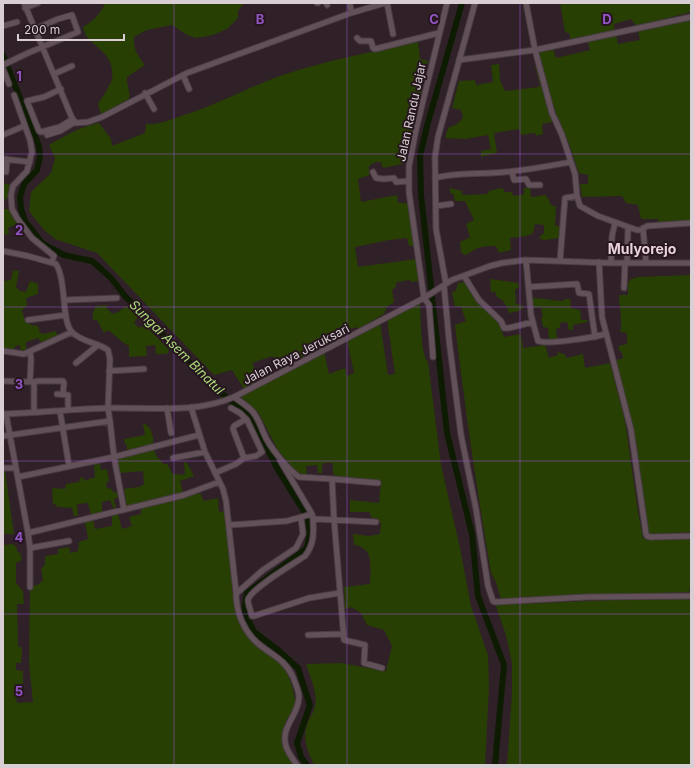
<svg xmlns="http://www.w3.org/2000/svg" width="694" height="768" font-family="Inter,sans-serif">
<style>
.green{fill:#283f04}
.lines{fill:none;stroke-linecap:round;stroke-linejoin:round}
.river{stroke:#0d1c00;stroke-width:6}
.minor-casing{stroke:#493c43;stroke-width:7}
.minor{stroke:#63515a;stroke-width:5}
.grid{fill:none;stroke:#9254c4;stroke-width:1;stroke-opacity:0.55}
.labels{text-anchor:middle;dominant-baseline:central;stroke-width:4;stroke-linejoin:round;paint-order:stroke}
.street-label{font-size:12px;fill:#d9ced3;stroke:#26171f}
.water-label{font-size:13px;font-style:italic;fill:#acdb7a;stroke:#26171f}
.quarter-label{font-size:14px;font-weight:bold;fill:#e9d2dd;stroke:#26171f}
.grid-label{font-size:13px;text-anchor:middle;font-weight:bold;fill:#9254c4;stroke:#26171f;stroke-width:4;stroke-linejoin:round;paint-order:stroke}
</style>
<rect width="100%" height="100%" fill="#302028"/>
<path class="green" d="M105 3H244L238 11V18L227 29 213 35 196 38 187 35 172 25 147 30 134 37C133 49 138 56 145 65L127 77C126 85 131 91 129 99L101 115 98 104C103 96 109 88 112 79 113 76 112 73 112 70 110 48 85 45 83 27 93 21 101 14 105 3Z
M560 3H691V12L636 26 631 19 614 24V31L571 40 569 33 565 32Z
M691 19V221L658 223V219H641L638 205 626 203 622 196 582 197 580 184H588V175L579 173 569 144 556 113 546 82 539 52 553 49 556 58 590 50 588 42 616 34 618 44 640 40 638 31Z
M418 42 420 59 428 61 409 146 402 151V164L383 168 381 162H376L369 166V175L358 179 361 202 397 195 398 203H408L415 246H409L407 238 389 240 355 247 358 267 416 259 418 281 411 282 410 280 397 282 395 288 392 290 394 302 387 307 384 314 358 329 356 327 350 329V333L279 369 273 356 252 363 261 381 244 389 232 370 214 375 97 253 55 239 44 230 29 211 31 192 51 173 55 158 49 145C66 135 80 127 99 123L111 139 112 146 145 133 146 124C159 125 169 120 181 116 214 106 245 89 277 77 323 61 371 52 418 42Z
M499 64 500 80 505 91 539 87 540 85 535 66H538L553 122 542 124 543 134 536 136 535 133 521 135 519 129 494 133 497 153 481 157V151L491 149 488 135 465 139 445 138 448 128 457 124 463 118 461 110 452 108 459 81 475 80 476 85 493 82 491 65Z
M3 183 11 185 10 198 5 199 4 203Z
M450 188 462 191V195L487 194 489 191 502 188 505 192H511L514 196 524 194V188H530L531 197 546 195 552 206H556L555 225 560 227 559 238 545 240 540 239V236L544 233V225L535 224 533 233 527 236 510 238 511 250 499 253 496 246C490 246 482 246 476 249 471 251 469 254 464 255L461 252 460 242 470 237 466 224 474 220 465 201H455L453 194 450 193Z
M3 209H12L21 228 19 229 16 226H12L8 228 9 234 3 235Z
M13 270 19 271 16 287 20 291 26 292 30 281 38 284V294L26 298 27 306 22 310C25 322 25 324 38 326L40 333 44 334 55 331 59 338 41 342 38 338 26 342V353L21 352 20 345 15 346 14 352 3 350V281L11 280Z
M691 275V532L649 534 646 532 637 473 614 361 623 358 622 353 619 350V346L627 344V333L620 332C623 321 619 308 619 295H628V283L631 279 638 277Z
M490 279 518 283 519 287 515 290 516 304 522 305 524 307C520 312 515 312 509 313 507 306 504 300 497 297L495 292H491Z
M464 282 472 294 497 319 504 337 521 334 523 348 545 345 549 358 558 355 557 352 564 354 567 358 583 354 585 368 610 363 625 421 638 512 643 538 652 540 691 539V581L689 592 501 599 496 582 491 573C477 491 465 408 455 325L466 321 461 307H455L452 292 456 291 458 283Z
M533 298C544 298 553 301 563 301L565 299H570L571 308 580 310 581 320H588L587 322 573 325V330H569L567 322 560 323V328L556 329 557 339H549L548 328 543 327 541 317H543L541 308H533Z
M420 301C421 313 420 355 428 362L441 465 460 548 471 606 488 655 489 686 485 765H314C307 749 301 738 309 720 311 716 314 711 315 706 318 693 310 677 306 664L341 663 386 671 392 646 384 630 367 625 361 613 351 607 345 609 344 587 370 584C370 567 375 548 354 545L353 534 369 536 380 534 381 523 378 519 372 518 369 512H350V500L379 503 381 482 336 477 333 472V463H324L322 466V473H318L317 465 306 466 307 475H303L294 469 278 450 258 412 241 397 244 394 324 352 329 374 345 368 347 376 354 373 347 340 380 322 388 375 395 374 387 319Z
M107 305V309L110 311 112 314 118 312 126 306 138 317 134 323 139 328 145 325 169 350 167 354H156L155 345 146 346 147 355 145 356 129 357V346C121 342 115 335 108 330L104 333 97 320H93V311L95 310V306Z
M143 424H146L148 427 150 428 153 437V445L127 452V445L125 444 124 439 145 435Z
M153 448 158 459H160L163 464H167L173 474H179L181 475 185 474 184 462 187 463 194 476 180 481 183 493 127 507 124 489 139 487 144 484 143 471 119 473 117 458Z
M100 464 101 470 107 469 109 480 106 484 107 488 112 489 113 492 119 493V497L114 499 116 509 114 510 110 500 102 502V513L91 515 88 503 77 504 78 516H74L72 508 58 507 53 503 52 488 65 489 66 484 79 482 80 478 83 477 84 481 95 477 94 465Z
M3 471H5L14 534H3Z
M200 493 204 501 218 498 219 512 226 511 232 566 233 596 238 618 250 640 285 667 292 686 296 704 286 721 283 735 285 750 294 765H3V545L13 544 17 548V552L20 553 22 560 16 563V583L23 591 24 604H17L18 646 22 648 21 663H16V670L23 671V689L15 690 17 703 33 702 29 663 30 587 39 584 43 580 41 569 45 564V556L58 554V549L69 547 70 553 78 551 79 542 88 539 85 522 93 520 95 529 112 526V515L118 514 122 529 132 526 129 517 141 514V508Z
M658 598H691V765H507L512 694V663L506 635 498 612 496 605Z"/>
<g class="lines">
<path class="river" d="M462 3 427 126 420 156 421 195 447 433 472 534 478 596 504 665 495 765
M3 55 39 146 40 156 37 170 24 184 20 197 21 209 25 221 43 244 64 255 92 261 111 278 125 296 213 386 237 406 252 417 278 470 307 516 310 532 307 548 247 593 244 611 254 632 278 650 298 668 310 705 297 743 301 757 307 765"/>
<g class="minor-casing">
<path id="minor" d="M24 3 72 118 76 123 88 122 102 117 187 73 351 13 385 3
M317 3H318
M326 3 327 5
M350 3 351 13
M387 3 393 34
M526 3 535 50 552 113 562 135 575 174 577 196 580 206 598 216 637 230H641L647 226 691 223
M25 8 38 3
M3 26 17 22
M357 38 360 41H371L373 48 375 49 439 33
M459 60 535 50 691 17
M3 65 28 53 78 32 72 15 58 19 35 29
M3 69 9 84
M54 74 72 66
M183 75 189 89
M61 89 44 97 27 101 39 131 41 132 60 127 73 119
M145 93 154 109
M14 95 30 140 32 152 27 171 13 186 11 195 12 209 17 218 32 238 54 256 52 262
M3 135 24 126
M47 135 60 131 75 122
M3 159 30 162
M6 172 7 159
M373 172 376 178 384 179 394 178 396 182 409 181
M512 172 514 180 526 179 529 185H540
M435 178C453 173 471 174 491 173 518 172 544 167 571 162
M436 206 451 204
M643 228 646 263
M3 251 28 256 56 264C67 282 61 321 72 332 81 342 97 342 108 350L110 359 108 408 110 421 3 436
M526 260 531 315 538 341C549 345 594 337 606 334
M560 261 565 198 577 196
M599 262 602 317 631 430 646 534 647 536 651 537 691 536
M611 263 612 236 615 223
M627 263 628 228
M464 276 479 300 501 321 504 328H509L533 322
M446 284 436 229 435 157 438 137 475 3
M444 286 449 340 461 435 476 509 488 586 493 601 495 602 587 597 691 596
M529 287 577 284 579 293 589 294 595 337
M624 288 625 263
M424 298 409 192V166L416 130 447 3
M424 298 429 305 433 357
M65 300 117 298
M28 320 66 315
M3 351 24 354 72 332
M76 363 98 345
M109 371 144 369
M3 381 34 382V412
M30 382 31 359 30 352
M34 382 38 381H63L64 383 63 394
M57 394 68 395V410
M234 397C241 402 248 406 253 412 260 421 262 431 267 440 274 452 288 469 299 477L332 479 378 483
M191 407 205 452 223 489 226 501 236 592H238L263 570 296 548 303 534 301 518
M167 408 171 433
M60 411 69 466
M3 414C38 413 72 409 107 408 149 407 195 414 234 397L424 298 452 280 490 266 502 263 526 260 611 263H691
M6 414 28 533 30 548V587
M110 421 114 457 124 510
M173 458 205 452
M244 458 233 429 234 426 246 419
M280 460 312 514
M3 468H16
M215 473 236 464 244 458 256 456 262 452 247 420 240 413 231 408
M18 477 114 457 199 435
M332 479 334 519 344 640 365 645 364 663 382 668
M313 519C314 533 314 545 305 556 295 563 250 589 248 600 248 605 251 611 252 616H254L309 598 340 593
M229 525 287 521 312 514 313 519H315L376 522
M28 533 184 495 219 482
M30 548 69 541
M236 592C236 613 244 633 261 646 274 656 285 660 293 677 295 683 299 691 299 697 299 715 280 727 286 746 288 753 293 759 297 765
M308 635 343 634"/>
</g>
<use href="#minor" class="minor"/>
</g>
<path class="grid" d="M174 3V765M347 3V765M520 3V765M3 154H691M3 307H691M3 461H691M3 614H691"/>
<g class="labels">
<g class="street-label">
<text transform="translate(411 112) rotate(-78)">Jalan Randu Jajar</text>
<text transform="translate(296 354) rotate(-27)">Jalan Raya Jeruksari</text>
</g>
<g class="water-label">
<text transform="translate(177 347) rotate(45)">Sungai Asem Binatul</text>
</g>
<g class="quarter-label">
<text x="642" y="248">Mulyorejo</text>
</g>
</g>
<g class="grid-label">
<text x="260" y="24">B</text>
<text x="434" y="24">C</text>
<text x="607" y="24">D</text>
<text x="19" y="81">1</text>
<text x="19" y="235">2</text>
<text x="19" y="389">3</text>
<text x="19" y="542">4</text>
<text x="19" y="696">5</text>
</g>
<rect width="694" height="768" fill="none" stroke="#d9ced3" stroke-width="8"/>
<path d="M18 34v6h106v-6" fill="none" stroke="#d9ced3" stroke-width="2"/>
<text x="24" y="34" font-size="12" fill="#d9ced3" stroke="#26171f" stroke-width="3" paint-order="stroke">200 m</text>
</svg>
